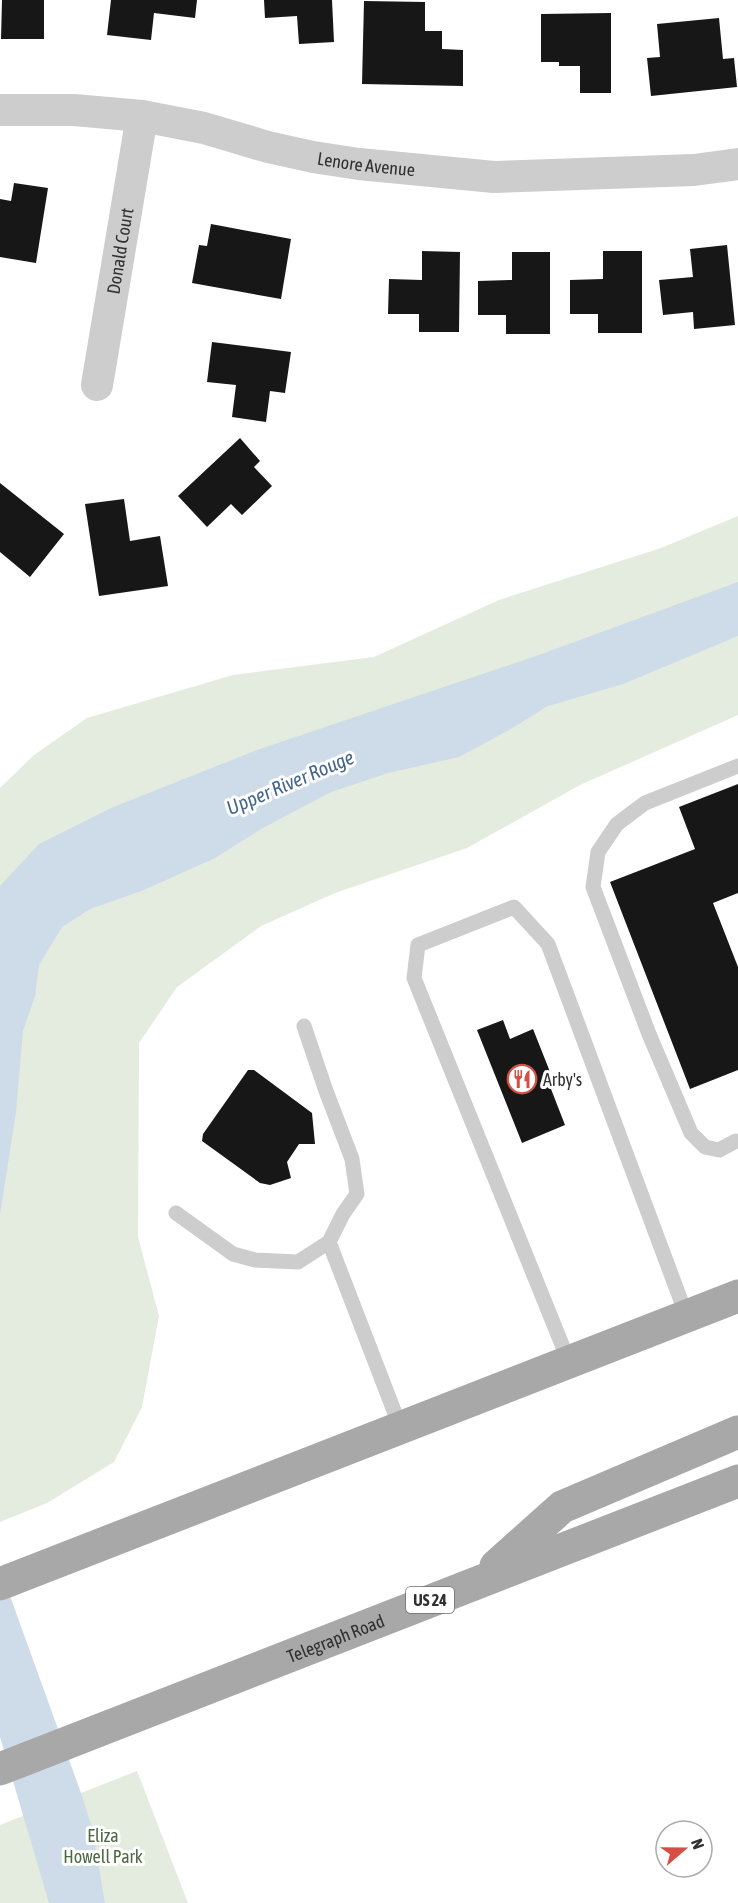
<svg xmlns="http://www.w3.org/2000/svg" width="738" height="1903" font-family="'Asap Condensed',sans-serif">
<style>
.green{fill:#e4ebdf}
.water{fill:#cedbe9}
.building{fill:#171717}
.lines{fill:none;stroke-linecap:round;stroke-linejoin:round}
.service{stroke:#cdcdcd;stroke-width:15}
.minor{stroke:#cdcdcd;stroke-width:32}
.primary{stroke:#a8a8a8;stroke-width:33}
.labels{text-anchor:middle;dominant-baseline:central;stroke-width:6;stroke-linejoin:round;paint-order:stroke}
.shield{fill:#fff;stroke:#6e6e6e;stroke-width:1.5}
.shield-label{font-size:16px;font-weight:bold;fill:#303030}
.street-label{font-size:18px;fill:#303030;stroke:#fff}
.poi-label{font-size:18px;fill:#303030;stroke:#fff;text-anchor:start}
.park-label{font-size:18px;fill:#4e6841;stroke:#fff}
.water-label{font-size:20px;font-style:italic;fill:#45668b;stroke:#fff}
</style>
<rect width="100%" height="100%" fill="#fff"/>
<path class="green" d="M738 516V715L580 785 467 848 335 893 261 926 177 987 139 1043 138 1237 159 1316 142 1407 114 1462 47 1503 0 1522V788L34 755 87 718 233 675 374 657 499 600 661 548Z
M137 1771 188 1903H0V1825Z"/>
<path class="water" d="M738 582V636L623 684 548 706 509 730 459 757 388 773 331 792 261 829 215 858 144 890 90 909 62 927 39 965 35 996 23 1031 16 1112 0 1215V886L39 844 111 808 257 750 539 655Z
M0 1568 81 1793 92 1828 105 1903H49L0 1737Z"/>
<path class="building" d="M2 0H44V39H1Z
M111 0H197L195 18 154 13 151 40 107 35Z
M264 0H332L334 42 299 44 297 16 265 18Z
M364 1 425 2V31H442V49L463 50V86L362 84Z
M611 13V93H580V66H559V62H541V14Z
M719 18 723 59 734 58 737 87 651 96 647 58 660 57 657 24Z
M14 183 48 188 36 263 0 257V199L11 201Z
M211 224 291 239 281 299 192 283 199 245 207 246Z
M727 245 735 325 694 329 693 312 663 315 659 280 693 277 690 249Z
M422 251 460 252 459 332H419V314H388L389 279 422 280Z
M603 251H642V333H598V314H570V280L603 279Z
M512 252H550V334H506V315H478V281L512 280Z
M212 342 291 352 285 393 270 391 266 422 232 417 236 385 207 382Z
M240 438 260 461 254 467 272 486 242 515 231 504 207 527 178 496Z
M0 483 64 534 30 577 0 552Z
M124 499 130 541 160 536 168 586 99 596 85 504Z
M738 784V893L713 903 738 967V1070L690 1089 610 882 695 849 679 807Z
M503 1020 510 1039 533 1029 556 1087 551 1089 565 1125 522 1143 477 1030Z
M248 1070H254L312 1113 315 1144H299L287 1162 291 1178 270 1185 260 1183 202 1141 203 1134Z"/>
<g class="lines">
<path class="service" d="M304 1026 326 1091 352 1159 357 1194 343 1214 329 1242
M736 1141 719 1150 705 1147 691 1133 649 1034 593 887 598 852 617 824 645 803 738 766
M176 1213 233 1254 255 1260 298 1262 329 1242 401 1429
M569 1362 414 978 418 945 514 907 548 944 687 1317"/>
<g class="minor">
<path id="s1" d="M0 110H74L142 116 204 128 268 147 313 157 359 164 494 177 694 170 738 164"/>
<path id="s2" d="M97 385 142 116"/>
</g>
<g class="primary">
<path d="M496 1566 562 1507 738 1432"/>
<path d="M0 1584 738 1296"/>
<path id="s3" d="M0 1769 738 1481"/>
</g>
</g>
<defs>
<g id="restaurant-ring" transform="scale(1.5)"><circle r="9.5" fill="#fff" stroke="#d54f44" stroke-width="1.5"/><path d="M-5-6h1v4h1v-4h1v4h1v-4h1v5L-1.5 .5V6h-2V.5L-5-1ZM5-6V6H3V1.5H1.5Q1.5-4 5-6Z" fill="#d54f44"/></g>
</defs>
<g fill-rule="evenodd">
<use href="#restaurant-ring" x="522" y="1079"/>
</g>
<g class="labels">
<rect class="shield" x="406" y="1587" width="48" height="26" rx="4.5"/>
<g class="shield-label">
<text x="430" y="1600">US 24</text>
</g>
<g class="street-label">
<text stroke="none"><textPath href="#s1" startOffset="372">Lenore Avenue</textPath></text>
<text stroke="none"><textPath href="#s2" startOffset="136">Donald Court</textPath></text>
<text stroke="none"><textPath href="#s3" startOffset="360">Telegraph Road</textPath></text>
</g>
<g class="poi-label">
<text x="543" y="1079">Arby's</text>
</g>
<g class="park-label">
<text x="103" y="1835">Eliza<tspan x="103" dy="21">Howell Park</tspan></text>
</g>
<g class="water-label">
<text transform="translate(290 782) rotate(-23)">Upper River Rouge</text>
</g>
</g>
<g transform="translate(684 1849) rotate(70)"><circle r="28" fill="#ffffff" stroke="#acacac" stroke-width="1.5"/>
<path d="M0-4.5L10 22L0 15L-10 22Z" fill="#d54f44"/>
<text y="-9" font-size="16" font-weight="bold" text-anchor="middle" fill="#303030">N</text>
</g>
</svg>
